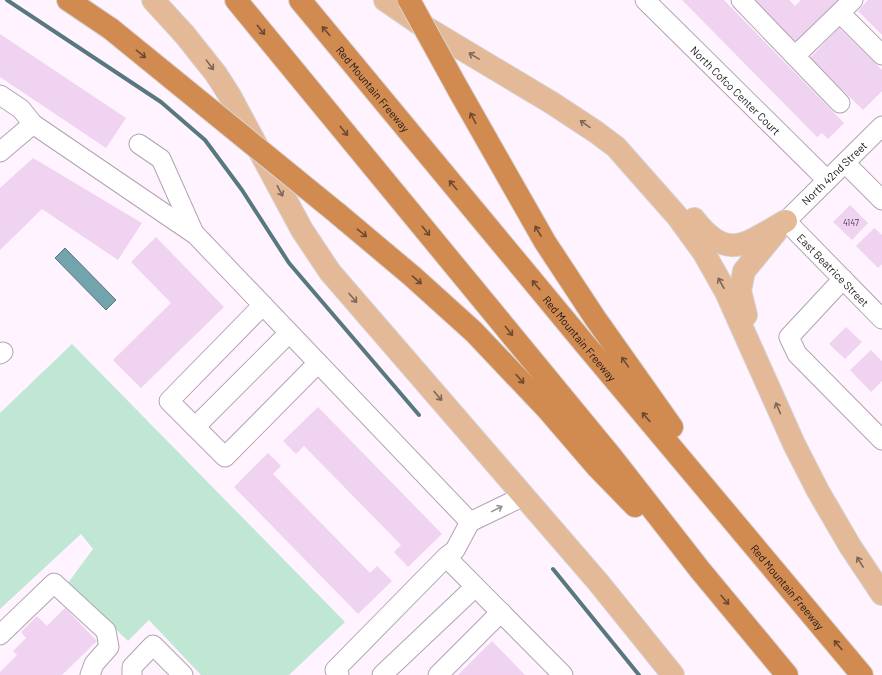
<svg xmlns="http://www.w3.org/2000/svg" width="882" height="675" font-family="Barlow,sans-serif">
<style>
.green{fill:#c0e6d4}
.water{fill:#73a3ac;stroke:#587880}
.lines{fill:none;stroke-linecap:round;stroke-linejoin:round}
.stream{stroke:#587880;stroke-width:4}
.building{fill:#f0d2f1}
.minor-casing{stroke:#b1a4b1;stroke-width:21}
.major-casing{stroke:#d6d5d6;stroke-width:24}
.highway-casing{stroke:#d6d5d6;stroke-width:24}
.minor{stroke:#fff;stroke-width:19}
.major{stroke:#e3b997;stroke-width:22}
.highway{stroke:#d18b51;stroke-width:22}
.highway-bridge-casing{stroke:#d6d5d6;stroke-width:24;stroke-linecap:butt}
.highway-bridge{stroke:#d18b51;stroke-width:22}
.oneway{stroke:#6c4a32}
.oneway2{stroke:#7e6658}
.oneway3{stroke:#989598}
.labels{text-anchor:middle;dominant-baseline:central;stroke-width:4;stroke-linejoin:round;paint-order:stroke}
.number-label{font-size:9px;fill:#4f444f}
.street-label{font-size:11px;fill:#191419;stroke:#fff}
</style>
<rect width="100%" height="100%" fill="#fef3fe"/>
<path class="green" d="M72 344 345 622 289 675H201L149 620 128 641 68 583 93 549 81 534 0 609V413Z"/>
<path class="water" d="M65 248 116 300 106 310 55 258Z"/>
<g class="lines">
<path class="stream" d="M7 0 161 102 205 140 242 190 289 263 419 415
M553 569 639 675"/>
</g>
<path class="building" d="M682 0H724L844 123 828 139 822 133 817 137Z
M752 0H789L795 6 801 0H844L797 46Z
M868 0H882V35L858 11Z
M839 28 882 70V91L863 110 810 58Z
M0 34 126 118 106 148 0 77Z
M33 158 142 223 118 260 42 209 0 250V188Z
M850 205 868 223 852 240 833 222Z
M874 228 882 235V264L878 268 856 246Z
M156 237 224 307 141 388 113 360 171 303 131 262Z
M846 327 862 342 845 359 829 344Z
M871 350 882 361V381L871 392 850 370Z
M318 407 442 534 408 567 394 552 401 545 304 446 296 454 283 441Z
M268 453 281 466 273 474 370 573 377 566 392 581 358 614 234 487Z
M65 608 97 641 62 675H0V672L17 655 13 651 26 638 21 632 37 616 47 626Z
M492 641 525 675H458Z"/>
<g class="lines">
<g class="minor-casing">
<g id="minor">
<path id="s1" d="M645 0 827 180"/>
<path d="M741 0 840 103"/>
<path d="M840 13 882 55"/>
<path d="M795 56 853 0"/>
<path d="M0 95 21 109 33 124"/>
<path id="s2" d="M882 126 786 221 882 319"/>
<path d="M139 144 161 159 194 233 470 522"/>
<path d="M0 152 33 124 193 233"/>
<path d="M845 163 882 200"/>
<path d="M843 279 789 337 797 354 882 440"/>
<path d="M263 305 169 401 225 457 318 363"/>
<path d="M0 354 3 352"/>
<path d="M195 427 289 333"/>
<path d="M524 496 470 522 455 550 446 557 563 675"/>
<path d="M0 635 54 583 106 631 109 647 94 664 90 675"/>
<path d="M132 675V667L153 645 183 675"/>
<path d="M339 675 335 670 446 557"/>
<path d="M382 675 475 587"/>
<path d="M438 675 501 612"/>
</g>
</g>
<g class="major-casing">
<path id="major" d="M153 0 185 35 216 74 230 96 302 230 330 272 598 582 673 675
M385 0 420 24 552 103 596 132 616 147 677 216 704 253 726 292 794 444 818 491 850 546 882 594
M694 219C728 263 746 243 786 221
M746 315 740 291 744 271 776 232"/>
</g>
<g class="highway-casing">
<g id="highway">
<path d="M68 0 111 29"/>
<path d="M236 0 611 456 700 570 787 675"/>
<path id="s3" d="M300 0 584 343 862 675"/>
<path d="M458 89 545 242 595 318 672 427"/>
<path d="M337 213 412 276 474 332 548 410 597 467 635 506"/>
</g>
</g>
<use href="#minor" class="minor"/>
<use href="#major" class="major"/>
<use href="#highway" class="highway"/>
<g class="highway-bridge-casing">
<path id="highway-bridge" d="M409 0 458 89
M111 29 337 213"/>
</g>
<use href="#highway-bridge" class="highway-bridge"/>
</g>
<defs><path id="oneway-shaft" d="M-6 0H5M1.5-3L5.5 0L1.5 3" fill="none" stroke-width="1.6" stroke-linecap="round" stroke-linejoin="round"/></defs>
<g class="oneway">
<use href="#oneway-shaft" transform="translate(261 30) rotate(51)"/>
<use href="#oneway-shaft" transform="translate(326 31) rotate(-130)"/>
<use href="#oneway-shaft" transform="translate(141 54) rotate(39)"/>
<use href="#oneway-shaft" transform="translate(473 118) rotate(-118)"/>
<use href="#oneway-shaft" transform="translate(344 131) rotate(51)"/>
<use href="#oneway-shaft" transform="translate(453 185) rotate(-130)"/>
<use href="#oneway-shaft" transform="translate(426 231) rotate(51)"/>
<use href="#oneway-shaft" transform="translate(538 231) rotate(-121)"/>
<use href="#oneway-shaft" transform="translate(362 233) rotate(39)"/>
<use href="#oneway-shaft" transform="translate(417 280) rotate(41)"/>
<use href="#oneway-shaft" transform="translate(536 285) rotate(-130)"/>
<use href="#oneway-shaft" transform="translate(509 331) rotate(51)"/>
<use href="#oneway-shaft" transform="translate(625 362) rotate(-125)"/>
<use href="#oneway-shaft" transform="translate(520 379) rotate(48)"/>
<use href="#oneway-shaft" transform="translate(646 417) rotate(-130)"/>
<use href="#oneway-shaft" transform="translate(725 600) rotate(50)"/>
<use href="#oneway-shaft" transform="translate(838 645) rotate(-130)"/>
</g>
<g class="oneway2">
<use href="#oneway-shaft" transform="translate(474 56) rotate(-149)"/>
<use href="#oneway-shaft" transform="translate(210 65) rotate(53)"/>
<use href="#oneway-shaft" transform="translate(585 124) rotate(-145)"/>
<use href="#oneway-shaft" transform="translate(280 191) rotate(62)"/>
<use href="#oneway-shaft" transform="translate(721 283) rotate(-119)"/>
<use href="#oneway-shaft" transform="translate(353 298) rotate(49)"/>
<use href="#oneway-shaft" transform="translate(438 396) rotate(49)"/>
<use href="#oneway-shaft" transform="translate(778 408) rotate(-114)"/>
<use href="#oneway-shaft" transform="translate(860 562) rotate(-122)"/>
</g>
<use class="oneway3" href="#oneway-shaft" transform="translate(497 509) rotate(-26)"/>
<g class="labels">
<g class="number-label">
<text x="851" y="222">4147</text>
</g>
<g class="street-label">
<text stroke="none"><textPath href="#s3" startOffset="115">Red Mountain Freeway</textPath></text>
<text stroke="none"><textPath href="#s1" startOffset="128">North Cofco Center Court</textPath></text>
<text transform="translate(834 173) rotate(-44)">North 42nd Street</text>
<text stroke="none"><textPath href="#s2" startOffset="203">East Beatrice Street</textPath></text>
<text stroke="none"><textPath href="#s3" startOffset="439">Red Mountain Freeway</textPath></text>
<text stroke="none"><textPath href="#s3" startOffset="763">Red Mountain Freeway</textPath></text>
</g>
</g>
</svg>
